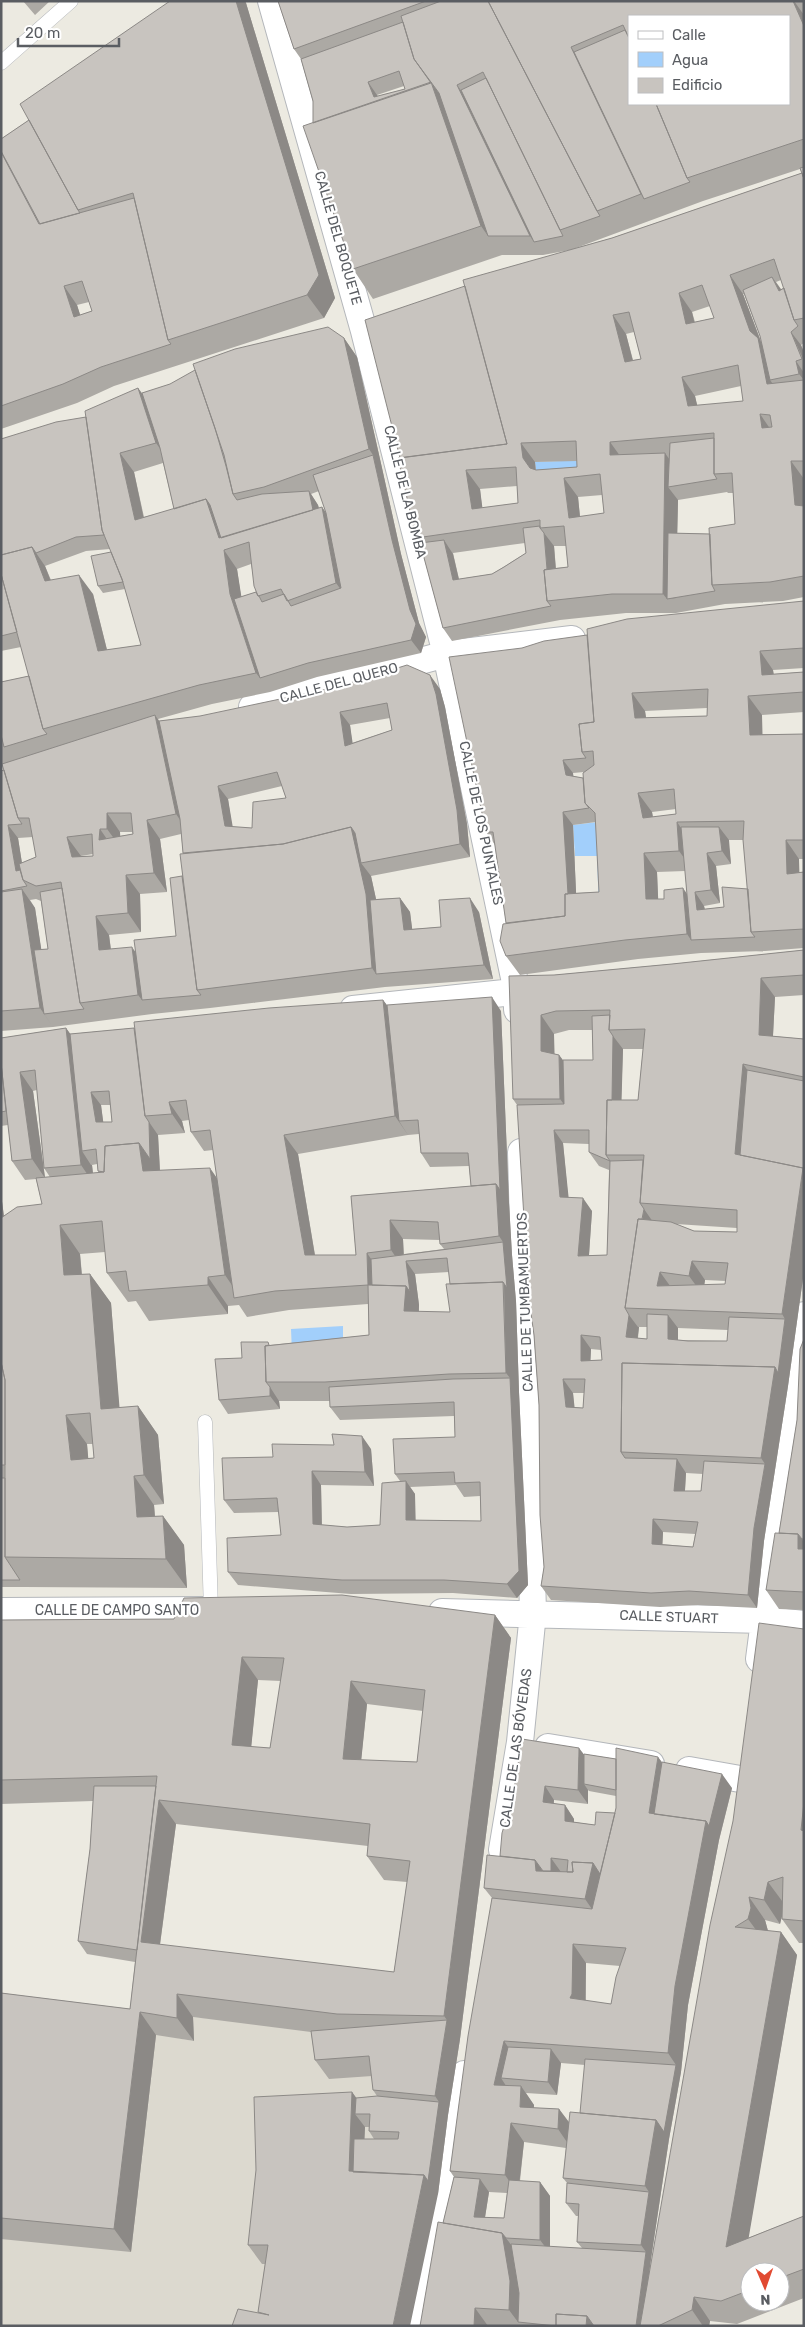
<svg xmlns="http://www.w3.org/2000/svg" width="805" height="2327" font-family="Rubik,sans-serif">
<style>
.education{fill:#dcd9cf}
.water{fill:#a2cffb}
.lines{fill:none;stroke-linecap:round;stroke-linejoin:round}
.lane-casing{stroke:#b4b7bb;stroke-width:15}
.street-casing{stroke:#b4b7bb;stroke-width:28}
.lane{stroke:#fff;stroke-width:14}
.street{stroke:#fff;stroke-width:26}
.wall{fill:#aca9a4;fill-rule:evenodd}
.shaded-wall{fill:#8c8986}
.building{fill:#c8c4bf;stroke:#8c8986;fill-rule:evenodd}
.labels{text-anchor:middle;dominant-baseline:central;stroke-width:4.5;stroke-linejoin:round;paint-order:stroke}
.street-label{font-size:14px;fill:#5a5d62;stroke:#fff}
</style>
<rect width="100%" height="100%" fill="#eceae1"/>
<path class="education" d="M1 2015 146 2032 193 2041V2017L460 2039 272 2326H1Z"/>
<path class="water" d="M589 460 591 486 536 477 535 462Z
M598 822 608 832 599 912 597 856H575L573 825Z
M343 1326V1349L292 1353 291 1329Z"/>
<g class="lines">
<g class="lane-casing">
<path id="lane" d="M1 63 71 1
M205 1422 211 1610"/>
</g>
<g class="street-casing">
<path id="street" d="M271 1 364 331 446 654 517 992V1010
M252 707 446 654 572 639
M353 1009 533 990
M1 1611 213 1610
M442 1612 766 1620 804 1624
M759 1659 804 1315
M548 1747 651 1764
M689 1770 740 1779
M502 1850 520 1742 533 1613 521 1152
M422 2326 464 2074"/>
</g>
<use href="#lane" class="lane"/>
<use href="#street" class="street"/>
</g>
<path class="wall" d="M23 1H50L35 15Z
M170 1H245L246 3 335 298 324 318 114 386 77 403 1 429V139L29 120ZM89 302 92 311 80 315 77 305Z
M278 1H804V343L801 345 804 353V597L783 601 725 604 676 613H626L560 620 452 641 443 628 420 543 416 538 400 458 570 250 543 255H502L373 299 353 269 313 123V101L301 59 294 49ZM404 86 405 89 378 96 377 95ZM800 169 802 173 612 238 576 248 703 201ZM781 280 784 288 781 289 776 282ZM743 294H744L760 336 762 344ZM710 306 714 318 695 322 692 312ZM634 332 641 359 633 360 626 334ZM741 386 743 401 697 406 695 396ZM577 461V467L536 470 535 462ZM517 486 518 503 482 508 480 489ZM727 492 728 493H733L735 524 710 534 677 533 678 500ZM602 495 604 513 580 517 578 497ZM525 543 526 553 492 574 459 579 453 553ZM554 546H566L568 567 556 568Z
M344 338 357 357 382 468 401 554 419 623 426 637 421 653 317 677 270 692 212 704 158 719 159 721 440 689 445 707 467 824 470 857 371 876 376 899 400 898 410 912 412 929 441 927 479 912 493 979 385 987 210 1008 152 1014 53 1027 1 1031V771L4 770 2 764H1V682L29 676 21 647 1 651V439L86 417 138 388 142 393ZM163 463 174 509 144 517 134 472ZM319 491 326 513 322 507 319 508 318 505 311 494ZM110 549 111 552 98 586 103 593 125 589 141 645 107 650 93 594 51 580 45 566 86 551ZM251 564 256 592 241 597 237 569ZM390 718 392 730 352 743 350 725ZM282 786 286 798 252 828 232 827 228 799ZM120 832H132L133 834 120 836ZM181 834 183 853 182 876 176 936 135 952 111 949 109 935 141 932 140 894 167 892 160 839ZM33 837 36 857 22 863 18 838ZM93 854V856H81ZM36 899 41 901 48 949H41L35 908 30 900Z
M804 601V668L773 670 774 674 804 672V712L762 715V734H804V859H799V872H804V948L765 951 701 953 638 959 520 975 506 956V923L495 845 486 832 522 648 587 635ZM707 708V716L646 718 645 711ZM584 772 583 778 573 776V773ZM676 809V814L653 817 652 812ZM596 822 599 892 576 893 573 825ZM728 840H743L748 889 724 907 705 909 704 906 720 903 716 866 731 864ZM685 871 687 894 664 899H658L657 872Z
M804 950V995L775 997 773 1036 804 1039V1271L788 1386 764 1541 757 1608 698 1605 660 1607 551 1600 541 1586 544 1567 539 1405 517 1105 513 1099 554 975 672 964ZM569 1030H592L593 1060H563L559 1055 554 1054V1034ZM623 1049H643L638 1100H621ZM563 1143 589 1144V1152L599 1166 609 1170 607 1255H589L592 1211 568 1197ZM676 1224 737 1228V1232L694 1231ZM705 1280 726 1281 725 1284 704 1285ZM639 1327H647V1339L638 1338ZM678 1328 728 1330 727 1341 678 1340ZM591 1349 601 1350 602 1360H590ZM573 1393H584L583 1408 574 1407ZM686 1473 703 1474 701 1491H685ZM663 1532 695 1534 693 1547 662 1544Z
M383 1000 387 1005 501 1011 509 1203 512 1255 516 1301 519 1392 528 1585 517 1598 453 1593 351 1594 238 1585 228 1572 281 1535 279 1512 234 1513 224 1500 273 1457 371 1449 374 1486 321 1485 322 1525 347 1527 380 1525 400 1481 395 1474 455 1437 454 1416 340 1420 330 1407V1401H279L280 1409 228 1414 219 1400 242 1358 270 1345 369 1335 368 1304 289 1310 247 1317 239 1305 228 1306V1314L149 1321 136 1301 128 1302 107 1273 105 1252 80 1254 82 1274H90L111 1303 119 1408 138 1406 158 1435 164 1504 154 1505 155 1516H163L184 1545 187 1588 25 1587H1V1194L4 1216 42 1204 36 1179 25 1180 12 1161 8 1125 1 1126V1038L66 1028 70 1034 134 1028ZM37 1090 44 1168 50 1177H45L33 1091ZM101 1105H110L112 1122H103ZM189 1120 191 1132 204 1151 213 1150 217 1178 160 1170 158 1135 185 1133 182 1121ZM419 1134 421 1153 430 1167 469 1166 471 1186 351 1196 356 1255H315L298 1154 408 1135ZM97 1164 98 1171 99 1173H93L92 1165ZM403 1239 440 1240V1244L444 1249 404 1254ZM449 1272 450 1284V1312H419V1305L415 1274ZM87 1444H93L94 1458H88ZM456 1485 464 1497 480 1496 481 1521 415 1520V1494L410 1487Z
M804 1339V1610L779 1609 766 1590 779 1533 797 1420Z
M495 1615 511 1638 460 2039 448 2115 438 2194 258 2313 265 2264H262L248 2245 352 2092 356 2098 377 2096 373 2090 372 2076 329 2079 315 2060 311 2032 193 2017 194 2041 156 2035 131 2252 1 2239V1993L130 2009 135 1962 87 1954 78 1941 90 1849 93 1801 1 1804V1620L174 1619ZM258 1680 281 1681 270 1748 251 1747ZM367 1704 423 1711 417 1762 361 1760ZM176 1824 368 1846 367 1856 384 1880 407 1882 394 1972 160 1945ZM365 2127H369V2131L374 2139H364Z
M804 1629V1943H799L782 1919V1914L780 1924 765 1920 768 1931 781 1932 797 1955 748 2238 804 2216V2298L737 2324 710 2321 709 2326H420L443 2223 454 2177 450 2171 492 1898 484 1888 500 1856 513 1796 584 1754 616 1759 658 1757 662 1762 732 1788 719 1840 688 2005 681 2072 669 2139 649 2272ZM588 1790 589 1791 616 1796V1808L615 1813 595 1825 574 1822V1819L565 1805 554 1804V1800L588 1804ZM586 1963 620 1966 611 2004 586 2001ZM561 2063 585 2065 580 2113 569 2122 559 2109 534 2108V2105L526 2093 557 2095ZM524 2142 566 2148 563 2178 567 2183 566 2203 576 2216H578L577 2242 582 2248 550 2247V2196L540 2182 520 2181ZM489 2192 507 2193 504 2218 485 2217ZM750 2272H780V2302H750Z"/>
<path class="shaded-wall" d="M236 1H245L246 3 335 298 324 318 307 295Z
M793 1H794L804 15V26Z
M571 47 587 71 644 199 641 194Z
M368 82 377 95 383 111 374 97Z
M431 82 452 112 488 236 481 226Z
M457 85 471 104 534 242 530 236Z
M730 275 743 294 761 342 771 357 770 380 778 391 767 384Z
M772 277 782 291H779Z
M64 286 77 305 87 336 74 317Z
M679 293 692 312 699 343 686 324Z
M613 315 626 334 638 381 625 362Z
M791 332 801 345 804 353V361Z
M344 338 357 357 382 468 401 554 419 623 426 637 421 653 411 640 392 540 373 455 369 449Z
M796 361 804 373V380L799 374Z
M682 377 695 396 702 425 688 406Z
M138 388 151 407 169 461 156 443Z
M760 414 773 433 762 428Z
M610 442 623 460 610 455Z
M521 443 535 462 536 477 523 458Z
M120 453 134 472 148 539 135 520Z
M665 453 678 472 668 487 678 500 676 598 667 599 663 594Z
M791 461 804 479V518L795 505Z
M466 470 480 489 485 528 472 509Z
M564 478 578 497 582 537 569 518Z
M309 491 318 505 324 530 314 516Z
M206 499 220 518 227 543 219 538Z
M322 507 335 526 350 602 336 583Z
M544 533 554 546 558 600H550Z
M444 540 453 554 462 593 453 580Z
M32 547 45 566 58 600 45 581Z
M224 550 237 569 244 613 260 678 256 673 230 594Z
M79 575 93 594 112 670 98 651Z
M760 651 773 670 775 694 762 675Z
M430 675 440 689 445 707 467 824 470 857 460 844Z
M632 693 645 711 649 737 635 718Z
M748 696 762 715 763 754 750 735Z
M340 712 350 725 355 759 345 746Z
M155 715 168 734 189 833 176 814Z
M563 760 573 773 575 788 566 775Z
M218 786 228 799 235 840 225 826Z
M638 793 652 812 656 837 643 818Z
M563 812 573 825 578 935 569 921Z
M107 813 120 832 121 848 107 829Z
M147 820 160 839 167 892 154 873Z
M677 822 690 841 693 870 679 851Z
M8 825 18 838 23 870 16 871Z
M351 827 364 846 361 863 371 876 379 913 376 974 372 968Z
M719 827 729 840 731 864 722 851Z
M100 829 113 848 99 840Z
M67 837 81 856 85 876 72 857Z
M786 840 799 859 800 893 787 874Z
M644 853 657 872 659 918 646 899Z
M707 853 716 866 720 903 711 890Z
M126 875 140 894 141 932 128 913Z
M683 888 696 907 691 940 687 934Z
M22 889 35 908 51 1013 44 1014 53 1027 40 1008Z
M695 892 704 906 707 923 697 910Z
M400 898 410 912 414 943 404 930Z
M470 898 479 912 493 979 484 965Z
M96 916 109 935 113 968 99 950Z
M132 947 145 966 142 1000 138 995Z
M761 978 775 997 772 1054 759 1035Z
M492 997 501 1011 509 1203 512 1255 516 1301 519 1392 528 1585 517 1598 507 1584 510 1378 506 1373 503 1242 499 1236 496 1184Z
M383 1000 397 1019 399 1121 408 1135 395 1116Z
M541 1015 554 1034 555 1070 541 1051Z
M66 1028 80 1047 82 1151 91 1165H92L94 1184 81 1165Z
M613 1036 623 1049 620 1155H610Z
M559 1055 573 1074 574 1118 560 1099Z
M743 1064 757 1083 749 1173 735 1154Z
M20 1072 33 1091 45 1178 32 1159Z
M91 1092 101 1105 105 1135 96 1122Z
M169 1102 182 1121 185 1133 172 1114Z
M149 1122 158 1135 160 1173 150 1159Z
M554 1130 563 1143 570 1211 560 1197Z
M284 1135 298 1154 318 1274 305 1255Z
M139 1143 160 1173 143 1171Z
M210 1168 230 1197 240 1297 225 1275Z
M803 1168 804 1169V1271L788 1386 778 1373 785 1319 782 1314Z
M1 1194 5 1225 1 1220Z
M583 1198 592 1211 588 1269 578 1256Z
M644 1209 653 1222 630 1308Z
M390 1220 403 1239 404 1269 391 1250Z
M60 1225 80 1254 84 1304 64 1275Z
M367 1253 380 1272 381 1290 368 1285Z
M406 1261 415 1274 419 1305 418 1330 404 1311Z
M692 1261 705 1280 703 1295 689 1276Z
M660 1272 673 1290 657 1286Z
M90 1274 111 1303 122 1438 101 1409Z
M208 1277 228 1306V1314L208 1285Z
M629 1315 638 1327H639L636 1350 626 1337Z
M668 1315 678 1328V1353L668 1339Z
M581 1335 591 1349 590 1374 581 1361Z
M775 1367 788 1386 764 1541 757 1608 748 1595 754 1528 765 1464 761 1458Z
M563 1379 573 1393 576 1420 566 1407Z
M270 1387 279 1401 280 1409 270 1396Z
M138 1406 158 1435 164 1504 144 1475Z
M66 1415 87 1444 91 1489 71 1460Z
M362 1436 371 1449 374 1486 365 1472Z
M677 1459 686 1473 684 1505 674 1491Z
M312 1471 321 1485 322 1537 313 1524Z
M134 1476 154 1505 157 1546 137 1517Z
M406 1481 415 1494 416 1533 406 1520Z
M163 1516 184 1545 187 1588 166 1559Z
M653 1519 663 1532 662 1557 652 1544Z
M798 1534 804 1542V1557L798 1549Z
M495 1615 511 1638 460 2039 448 2115 438 2194 410 2326H393L439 2102 435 2096 447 2020 444 2016Z
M242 1657 258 1680 249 1769 232 1745Z
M351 1681 367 1704 359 1782 343 1759Z
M579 1748 589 1761 584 1784 588 1790V1804L578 1790Z
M658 1757 671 1776 665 1820 649 1813Z
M722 1774 732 1788 719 1840 688 2005 681 2072 669 2139 651 2259 641 2245 649 2192 645 2186 656 2120 676 2065 668 2053 675 1986 706 1821Z
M545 1786 554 1800 552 1815 543 1802Z
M159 1800 176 1824 157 1966 141 1942Z
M804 1802V1834L801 1830Z
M565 1805 574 1819V1835L565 1821Z
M551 1858 561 1872 551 1877Z
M535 1860 555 1889 536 1871Z
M593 1863 604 1879 605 1928 585 1899Z
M768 1882 785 1905 780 1924 764 1900Z
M749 1897 765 1920 768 1931 765 1942 748 1919Z
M781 1932 797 1955 743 2271 726 2247Z
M573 1944 586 1963 585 2013 570 1998Z
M177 1994 193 2017 194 2041 177 2018Z
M140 2012 156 2035 131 2252 114 2229Z
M504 2041 517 2060 501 2078 510 2092 494 2085Z
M551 2049 561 2063 557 2095 548 2082Z
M521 2086 534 2105 533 2126 520 2107Z
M352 2092 366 2111 355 2114 365 2127 363 2177 349 2171Z
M559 2109 573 2128 571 2148 558 2129Z
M511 2123 524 2142 518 2194 505 2175Z
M480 2179 489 2192 483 2230 474 2217Z
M540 2182 550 2196V2253L540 2240Z
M502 2233 516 2251 523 2300 518 2322 509 2310Z
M646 2252 651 2259 642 2326H636Z
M694 2297 710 2321 709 2326H703L692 2310Z
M475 2308 488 2326H474Z
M587 2316 594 2326H586Z"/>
<path class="building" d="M170 1H236L319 275 307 295 168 340 133 193 78 210 20 104Z
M278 1H426L294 49Z
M441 1H488L597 211 600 216 560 230 483 72 457 85 530 236H488L439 93 414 59 401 16Z
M488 1H793L804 26V139L687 178 656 104H789V16H629V38L623 25 571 47 641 194 597 211Z
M403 22 414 59 431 83 313 123V101L301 59ZM399 71 405 89 374 97 368 82Z
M625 30 629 38V104H656L687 178 690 182 644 199 574 52Z
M486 78 560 230 563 236 534 242 461 90Z
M431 82 481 226 353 269 303 126Z
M29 120 78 210 80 213 40 224 1 151V139Z
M1 152 39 224 134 198 168 340 171 344 101 367 63 384 1 406ZM82 281 92 311 74 317 64 286Z
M804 167V179L800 168Z
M802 173 804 179V318L794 320 774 259 730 275 750 331 758 338 767 384 804 380V461H791L795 505 804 506V576L770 582 712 585 709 528 735 524 732 473 714 474V433L610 442V455L665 453 663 594H612L547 601 544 570 568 567 564 526 540 528V520L416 538 398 458 507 444 463 280 612 238ZM702 285 714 318 686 324 679 293ZM629 312 641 359 625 362 613 315ZM738 365 743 401 688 406 682 377ZM760 414 770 415 772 427 762 428ZM576 441 577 467 536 470 530 468 523 458 521 443ZM516 467 518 503 472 509 466 470ZM600 474 604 513 569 518 564 478Z
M772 277 779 291 784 288 794 320 798 326 791 332 802 359 796 361 799 374 770 380 760 336 743 290Z
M465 286 507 444 400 458 365 320Z
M328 327 344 338 369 449 264 487 233 494 224 455 193 364 235 349Z
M195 370 215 428 226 466 233 494 237 500 262 494 309 491 313 510 221 538 210 505 206 499 174 509 160 448 142 393 170 384Z
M138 388 156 443 120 453 135 520 206 499 219 538 322 507 336 583 287 601 281 589 258 596 254 586 249 542 224 550 230 594 256 673 199 685 43 729 1 574V555L32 547 45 581 79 575 98 651 141 645 122 579 102 530 85 411Z
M86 417 102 530 104 535 76 537 36 553 32 547 1 555V439L56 422Z
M714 438V474L717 479 668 487 670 443Z
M373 455 392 540 410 610 416 624 411 640 308 663 260 678 234 599 256 592 258 596H259L262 602 284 594 291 606 341 588 326 513 313 475Z
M540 526V528L544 533 547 569 544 570 547 601 551 606 443 628 420 543 444 540 453 580 492 574 504 567 526 553 523 528Z
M668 533 710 534 712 585 715 591 667 599Z
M111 552 123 582 98 586 91 556Z
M1 574 17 632 1 636Z
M804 601V648L760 651 762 675 804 672V692L748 696 750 735 804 734V840H786L787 874 804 872V929L751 932 743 840 744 821 677 822 679 851 644 853 646 899H664V890L683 888 687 934 625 940 506 956 500 941 503 924 565 916V894L599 892 595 813 585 803 583 773 594 765 593 751 582 752 579 724 594 722 587 629 627 619ZM708 689 707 716 635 718 632 693ZM674 789 676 814 643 818 638 793Z
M587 635 594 722 579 724 582 752 586 758 563 760 566 775 583 778 585 803 589 808 563 812 568 894H565V916L506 923 493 832H486L449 657 522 648 544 641Z
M407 665 430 675 436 694 457 810 460 844 361 863 355 833 351 827 283 844 183 853 180 819 159 721 200 716 337 687ZM387 703 392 730 345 746 340 712ZM277 772 286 798 253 802 252 828 225 826 218 786Z
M29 676 43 729 47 734 4 747 1 735V682Z
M155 715 176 814 147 820 154 873 126 875 128 913 96 916 99 950 132 947 138 995 80 1003 61 882 36 886 23 880 19 864 36 857 29 818H18L2 764ZM107 813H131L133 834 99 840 100 829H107ZM92 834 93 856 72 857 67 837Z
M4 770 18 818 22 824 8 825 16 871 20 870 23 880 27 886 1 891V771Z
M351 827 366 894 372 968 197 990 180 854 283 844Z
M681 827H719L722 851 707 853 711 890 695 892 697 910 724 907 722 887 748 889 751 932 755 937 691 940Z
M182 876 197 990 201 995 142 1000 134 940 176 936 170 878Z
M62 888 80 1003 84 1009 44 1014 34 950 48 949 40 892Z
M22 889 40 1008 1 1011V892Z
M400 898 404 930 441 927 439 900 470 898 484 965 376 974 370 900Z
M804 950V975L761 978 759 1035 804 1039V1077L743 1064 735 1154 803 1168 782 1314 625 1308 638 1219 671 1222 694 1231 737 1232V1210L640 1203 644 1155H606L607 1100H638L645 1029 609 1030 610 1010 556 1011 541 1015V1051L559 1055 560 1099H513L509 976 554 975 672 964ZM692 1261 728 1263 725 1284 657 1286 660 1272 689 1276Z
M492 997 500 1190 496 1184 471 1186 468 1153H421L418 1120 399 1121 387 1005Z
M383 1000 395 1116 284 1135 305 1255H356L351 1196 496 1184 499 1236 440 1244 438 1222 390 1220 391 1250 367 1253 368 1285 275 1291 234 1298 210 1130 191 1132 186 1100 169 1102 172 1114 145 1116 134 1022 269 1008Z
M610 1015 609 1030 613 1036 612 1100H607L606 1155 610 1161 643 1160 640 1203 644 1209 642 1219H638L625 1308 629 1315 626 1337 647 1339V1314L668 1315V1339L688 1341H727L729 1317 785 1319 778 1373 775 1367 622 1363 621 1452 625 1458 677 1459 674 1491H701L704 1461 765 1464 754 1528 748 1595 689 1591 651 1593 541 1586 544 1567 540 1515 539 1405 534 1335 529 1299 517 1105 564 1104 563 1060H593L592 1016ZM554 1130H589V1152L610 1161 607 1255 578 1256 583 1198 560 1197ZM581 1335 600 1337 602 1360 581 1361ZM563 1379H585L583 1408 566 1407ZM653 1519 698 1522 693 1547 652 1544Z
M66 1028 81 1165 44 1168 35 1070 20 1072 32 1159 12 1161 1 1063V1038Z
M134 1028 145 1116 149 1122 150 1159 139 1143 105 1146 104 1172 98 1171 96 1149 82 1151 70 1034ZM109 1091 112 1122H96L91 1092Z
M1 1063 6 1111 1 1112Z
M747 1070 804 1081V1169L803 1168 740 1155Z
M139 1143 143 1171 210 1168 225 1275 208 1277V1285L129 1291 126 1271 107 1273 102 1221 60 1225 64 1275 90 1274 101 1409 138 1406 144 1475 134 1476 137 1517 163 1516 166 1559 5 1557V1380L1 1362V1218L17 1207 42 1204 36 1178 104 1172 105 1146ZM90 1413 94 1458 71 1460 66 1415Z
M503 1242 507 1288 503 1282 450 1284 447 1258 406 1261 410 1292 406 1286 372 1285 371 1259Z
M503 1282 506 1373 449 1374 325 1382H266L265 1346 369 1335 368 1285 406 1286 404 1311 450 1312 446 1284Z
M804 1339V1539H802L798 1534 779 1533 797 1420 800 1349Z
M241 1342H268L269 1345 265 1346 266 1382 270 1387V1396L219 1400 215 1359 242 1358Z
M1 1362 5 1380V1465H1Z
M622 1363 775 1367 761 1458 621 1452Z
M510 1378 519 1571 507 1584 444 1580H342L228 1572 227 1538 281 1535 277 1498 224 1500 222 1458 273 1457 272 1444 334 1445 332 1434 362 1436 365 1472 312 1471 313 1524 347 1527 380 1525 382 1483 406 1481V1520L481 1521 480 1482 455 1483 454 1472 395 1474 393 1439 455 1437 454 1402 330 1407 329 1387 453 1379Z
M1 1478H5V1557L20 1580H1Z
M775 1533 798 1534V1549H804V1592L766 1590Z
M342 1595 495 1615 444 2016 337 2014 177 1994V2018L140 2012 114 2229 1 2218V1993L130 2009 157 1776 1 1780V1620L174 1619 184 1598ZM242 1657 284 1658 270 1748 232 1745ZM351 1681 425 1690 417 1762 343 1759ZM159 1800 370 1824 367 1856 410 1861 394 1972 141 1942Z
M759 1623 804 1629V1802L801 1830 804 1831V1921L782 1919 783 1877 768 1882 764 1900 749 1897 751 1908 748 1919 735 1927 781 1932 726 2247 804 2216V2269L780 2278V2272H750V2290L721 2301 694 2297 692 2310 658 2326H640L710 1925 733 1821Z
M522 1739 579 1748 578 1790 545 1786 543 1802 565 1805V1821L595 1825 596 1812 615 1813 600 1874 593 1863 572 1862 573 1872H567L568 1860 551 1858V1871H543L535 1860 500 1856 502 1833 513 1796Z
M616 1748 658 1757 649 1813 706 1821 675 1986 668 2053 504 2041 494 2085 521 2086 520 2107 559 2109 558 2129 511 2123 505 2175 450 2171 468 2036 492 1898 592 1909 616 1808ZM573 1944 626 1948 616 1977 611 2004 570 1998 572 1994Z
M584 1754 616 1759V1790L584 1784Z
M662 1762 722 1774 709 1826 706 1821 654 1814Z
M94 1786H156L137 1950 78 1941 90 1849Z
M487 1855 535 1860 536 1871 573 1872 572 1862 593 1863 585 1899 484 1888Z
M447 2020 435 2096 373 2090 369 2056 315 2060 311 2031Z
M508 2047 551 2049 548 2082 501 2078Z
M585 2059 676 2065 664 2132 656 2120 580 2113Z
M352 2092 349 2171 424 2175 393 2326H232L238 2309 269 2315 258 2312 268 2245H248L256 2170 254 2097Z
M377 2096 439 2102 428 2181 424 2175 353 2172 354 2139H398L399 2132 369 2131 370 2114H355L356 2098Z
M570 2112 656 2120 645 2186 563 2178Z
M454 2177 480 2179 474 2217 504 2218 509 2180 540 2182V2240L506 2238 502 2233 443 2223Z
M567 2183 649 2192 641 2245 577 2242 579 2204 566 2203Z
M438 2222 502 2233 510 2281 509 2310 475 2308 474 2326H420Z
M511 2244 646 2252 636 2326H594L587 2316 556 2314V2326L518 2322 519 2293Z
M556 2314 587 2316 586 2326H556Z"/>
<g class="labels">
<g class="street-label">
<text transform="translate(338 238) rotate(74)">CALLE DEL BOQUETE</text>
<text transform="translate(405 492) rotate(76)">CALLE DE LA BOMBA</text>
<text transform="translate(339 683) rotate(-15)">CALLE DEL QUERO</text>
<text transform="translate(481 823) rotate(78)">CALLE DE LOS PUNTALES</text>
<text transform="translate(525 1302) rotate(-92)">CALLE DE TUMBAMUERTOS</text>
<text x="117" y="1610">CALLE DE CAMPO SANTO</text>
<text transform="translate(669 1617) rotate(2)">CALLE STUART</text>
<text transform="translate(516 1748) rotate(-82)">CALLE DE LAS BÓVEDAS</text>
</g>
</g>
<rect width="805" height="2327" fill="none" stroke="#5a5d62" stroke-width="5"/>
<rect x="628" y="15" width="162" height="90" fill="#ffffff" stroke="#bdbec0"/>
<rect x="638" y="31" width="25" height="8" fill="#ffffff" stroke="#bdbec0"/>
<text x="672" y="40" font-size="15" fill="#5a5d62">Calle</text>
<rect x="638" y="52" width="25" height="15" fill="#a2cffb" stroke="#bdbec0"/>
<text x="672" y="65" font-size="15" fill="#5a5d62">Agua</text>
<rect x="638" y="78" width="25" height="15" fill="#c8c4bf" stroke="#bdbec0"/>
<text x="672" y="90" font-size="15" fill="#5a5d62">Edificio</text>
<g transform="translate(765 2287) rotate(178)"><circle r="24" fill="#ffffff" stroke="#bdbec0"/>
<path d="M0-4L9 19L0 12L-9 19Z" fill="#e14a32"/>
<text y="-8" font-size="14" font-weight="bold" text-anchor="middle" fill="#5a5d62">N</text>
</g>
<path d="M18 38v8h101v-8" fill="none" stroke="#5a5d62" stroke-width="2.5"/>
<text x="25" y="38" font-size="15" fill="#5a5d62" stroke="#ffffff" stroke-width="4" paint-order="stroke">20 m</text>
</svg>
